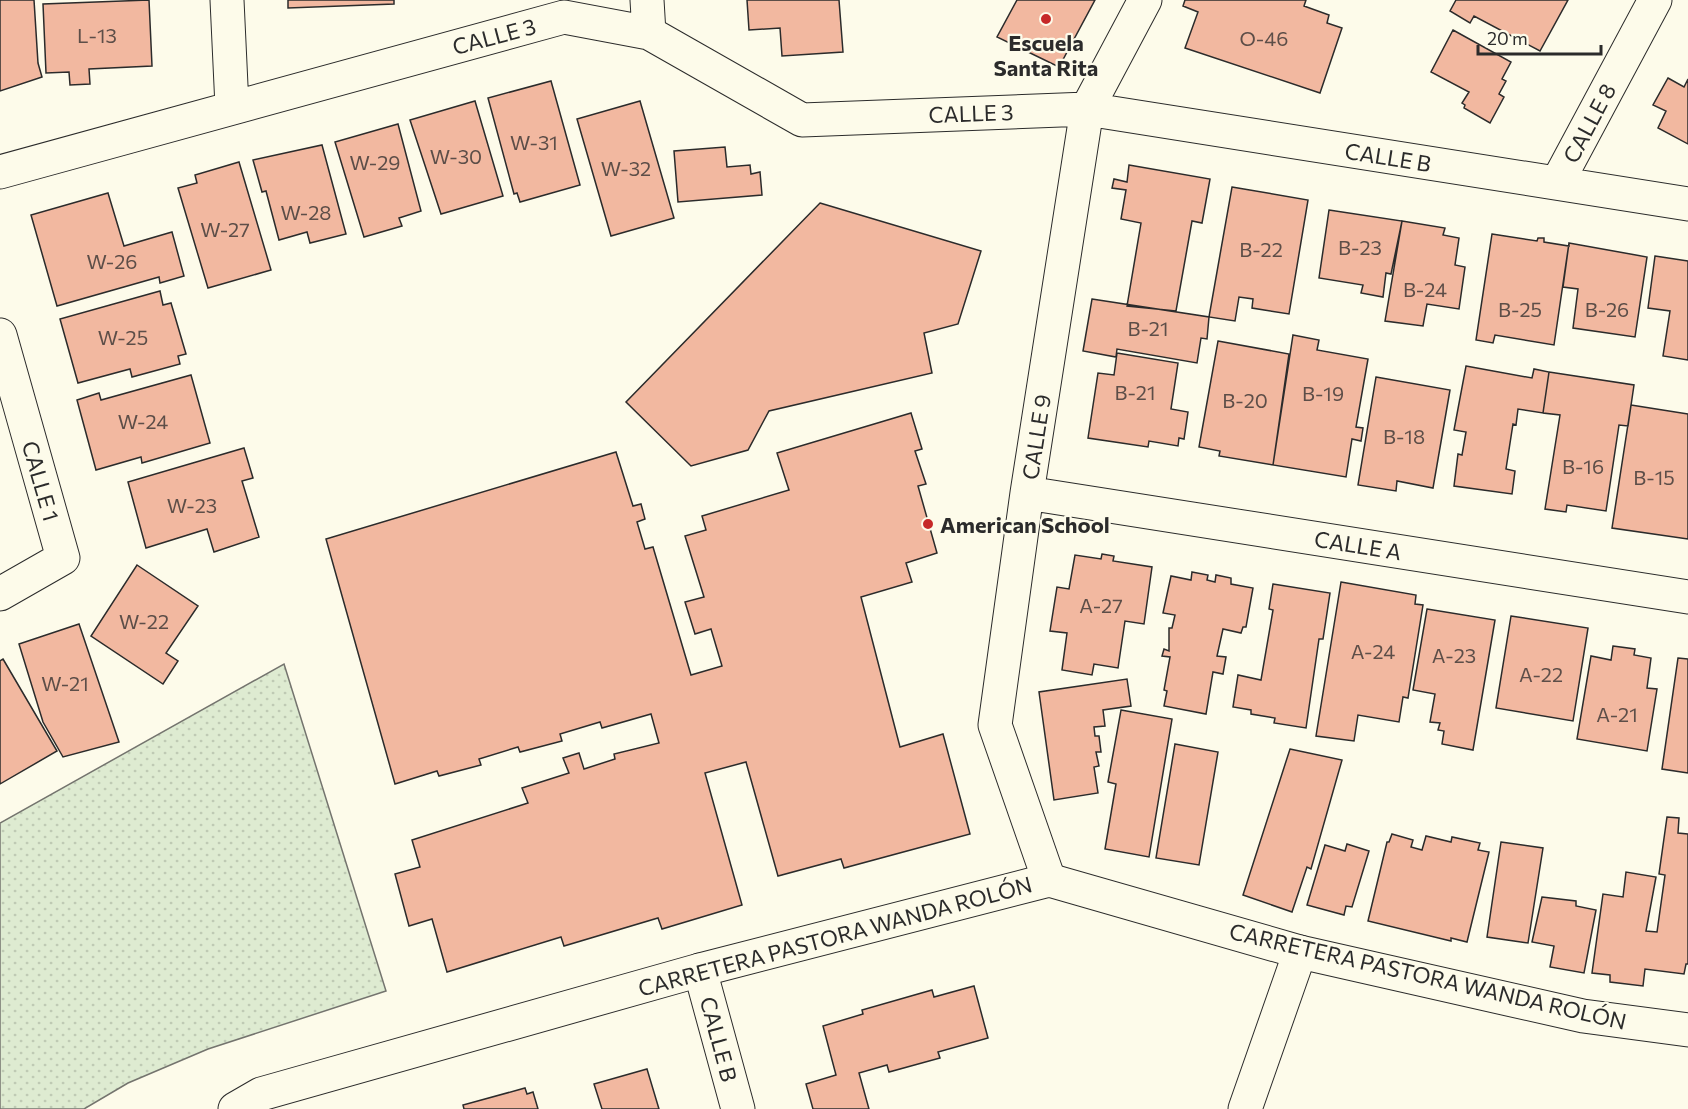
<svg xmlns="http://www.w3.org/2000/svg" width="1688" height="1109" font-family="Commissioner,sans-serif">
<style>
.grass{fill:url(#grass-dots);stroke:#74746e;stroke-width:1.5}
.building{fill:#f2b8a0;stroke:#2b2b2b;stroke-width:1.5}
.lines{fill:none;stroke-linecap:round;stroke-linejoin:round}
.street-casing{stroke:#2b2b2b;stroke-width:35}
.secondary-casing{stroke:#2b2b2b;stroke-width:35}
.street{stroke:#fdfbea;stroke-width:33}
.secondary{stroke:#fdfbea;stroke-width:33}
.poi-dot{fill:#c62828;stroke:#fdfbea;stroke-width:2}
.labels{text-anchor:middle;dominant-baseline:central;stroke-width:4.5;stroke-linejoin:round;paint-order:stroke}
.number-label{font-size:20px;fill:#5d4e48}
.street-label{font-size:22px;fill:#2b2b2b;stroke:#fdfbea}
.poi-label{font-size:22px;font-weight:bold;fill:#2b2b2b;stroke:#fdfbea}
</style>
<defs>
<pattern id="grass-dots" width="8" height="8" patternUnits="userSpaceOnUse" patternTransform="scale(1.5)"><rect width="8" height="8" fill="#deebd1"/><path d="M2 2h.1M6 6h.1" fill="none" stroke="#bfcab4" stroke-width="1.8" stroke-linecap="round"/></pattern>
</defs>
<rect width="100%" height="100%" fill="#fdfbea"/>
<path class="grass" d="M284 664 386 991 208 1049 128 1083 84 1109H0V823Z"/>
<path class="building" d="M0 0H34L38 63 42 77 0 91Z
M149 0 152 66 89 69 90 84 70 85 69 72 46 73 43 4Z
M288 0H394V4L288 8Z
M747 0H839L843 52 782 56 780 28 749 30Z
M1017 0H1095L1059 67 997 37Z
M1185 0H1306L1304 6 1329 15 1327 23 1342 28 1320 93 1185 48 1198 12 1183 6Z
M1456 0H1568L1540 51 1474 16 1470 23 1450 11Z
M1453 30 1511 62 1502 79 1506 81 1499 94 1504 97 1490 123 1464 108 1465 105 1462 103 1469 92 1431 72Z
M1668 78 1684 87 1688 79V144L1658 128 1666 111 1653 105Z
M551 81 580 185 520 202 517 193 514 194 488 98Z
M475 101 503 196 441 214 410 120Z
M640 101 674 218 611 236 577 119Z
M398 124 421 211 399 218 402 226 364 237 335 142Z
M322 145 346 234 310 243 307 232 279 240 266 191 262 192 253 160Z
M725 147 727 167 750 165 751 174 760 172 762 195 678 202 674 151Z
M239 162 271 270 208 288 178 188 197 183 195 175Z
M1129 165 1210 179 1202 223 1192 221 1176 311 1127 306 1141 223 1121 219 1126 190 1112 188 1114 179 1127 182Z
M1232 187 1308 200 1289 314 1252 308 1253 299 1239 297 1235 321 1209 317Z
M108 193 124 246 172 232 184 276 160 283 159 277 57 306 31 215Z
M820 203 981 251 958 324 924 333 932 373 769 411 748 450 691 466 626 402Z
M1329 210 1402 221 1391 274 1386 273 1383 297 1361 293 1363 285 1319 278Z
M1402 221 1445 228 1443 235 1459 238 1455 265 1465 267 1459 309 1427 304 1423 326 1385 321Z
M1492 234 1537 241 1538 238H1544V242L1569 246V243L1554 345 1495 335 1493 343 1476 340Z
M1569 243 1647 257 1635 337 1573 328 1578 289 1563 287Z
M1655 256 1688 261V360L1663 356 1670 311 1648 308Z
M160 291 163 305 171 303 186 354 178 356 180 364 132 377 130 369 78 383 60 319Z
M1092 299 1209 317 1207 339 1201 338 1197 363 1117 349 1116 357 1083 351Z
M1293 335 1319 340 1317 350 1368 359 1356 427 1363 428 1361 441 1352 439 1346 477 1273 465Z
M1218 341 1289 354 1273 465 1219 456 1220 451 1199 447Z
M1117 353 1178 363 1171 409 1188 412 1184 439 1179 438 1178 446 1149 441 1148 447 1088 438 1098 373 1114 375Z
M1466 366 1532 378 1534 369 1549 372 1543 413 1518 409 1516 425 1513 424 1506 469 1515 471 1512 494 1454 486 1458 454 1462 455 1466 432 1454 430Z
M1549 372 1634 385 1628 426 1619 425 1606 511 1567 505 1566 512 1545 509 1560 415 1543 413Z
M191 375 210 443 142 463 141 457 96 470 77 400 99 393 101 400Z
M1376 377 1450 390 1433 488 1397 481 1396 491 1358 485Z
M1631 405 1688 414V539L1612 528Z
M911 413 922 449 915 451 926 484 918 486 937 553 906 563 912 582 861 597 900 747 943 734 970 834 844 868 841 859 778 876 746 762 705 773 742 905 662 929 658 918 564 946 561 937 447 972 432 919 409 926 395 874 420 867 412 840 528 803 522 788 569 773 563 758 579 753 584 769 615 759 614 754 659 743 651 714 602 728 600 722 560 734 562 741 520 752 518 747 479 759 481 765 439 776 437 771 395 784 326 539 616 452 633 506 641 504 645 519 637 522 645 549 653 547 691 675 722 666 711 629 695 634 685 602 704 597 685 536 706 530 702 516 789 490 777 453Z
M244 448 253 478 242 481 259 537 214 552 207 529 146 548 128 482Z
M1102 554 1114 556 1113 561 1152 567 1144 624 1125 621 1118 668 1094 664 1092 675 1062 670 1067 633 1050 631 1057 587 1069 589 1075 555 1101 559Z
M137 565 198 606 166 653 178 661 163 684 91 636Z
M1192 572 1208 575 1207 580 1215 582 1216 575 1231 578V584L1253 588 1246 627H1243L1241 633 1223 629 1217 656 1226 657 1223 674 1213 672 1206 714 1164 706 1167 691 1164 690 1170 657 1162 656 1164 649 1169 651V628H1172L1175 615 1163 613 1171 576 1191 580Z
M1341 582 1416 595 1415 604 1423 605 1408 698 1403 697 1399 722 1358 715 1354 741 1316 736Z
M1273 584 1330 593 1323 639H1319L1306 728 1274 723 1275 718 1251 714V710L1233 707 1238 675 1261 680 1273 610 1269 609Z
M1427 609 1495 620 1473 750 1442 744 1444 731 1438 730 1440 723 1430 722 1435 694 1413 690Z
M1511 616 1588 628 1573 721 1496 708Z
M79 624 119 742 63 757 43 722 19 644Z
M1613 646 1635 649 1634 655 1651 658 1647 688 1657 689 1647 751 1577 739 1591 656 1611 660Z
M1678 658 1688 659V773L1662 769Z
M3 659 57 751 0 784V661Z
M1127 679 1131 706 1103 710 1105 726 1094 727 1095 736H1099L1101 752H1096L1099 766 1094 767 1098 793 1054 800 1039 692Z
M1121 710 1172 719 1149 857 1105 849 1116 784 1108 782Z
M1175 744 1218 752 1199 865 1156 858Z
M1290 749 1342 760 1311 869 1307 867 1292 912 1243 895Z
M1667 817 1679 818 1678 833 1688 834V964H1686L1684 974 1645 969 1643 986 1610 982V975L1592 973 1603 894 1623 897 1626 872 1656 877 1646 931 1657 932 1665 875 1659 874Z
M1392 834 1413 840 1411 847 1422 850 1426 836 1451 842 1452 837 1480 843 1478 850 1489 852 1467 942 1451 938V941L1368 921 1387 842H1389Z
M1501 842 1543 848 1528 943 1487 937Z
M1347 844 1369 851 1352 907 1346 906 1344 915 1307 905 1325 845 1345 851Z
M1542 897 1576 901V906L1596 910 1584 973 1550 967 1554 946 1532 942Z
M974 986 988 1038 938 1052 940 1058 889 1072 887 1065 859 1073 869 1109H813L806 1084 836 1075 823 1026 863 1014 862 1010 932 990 934 997Z
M647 1069 659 1109H602L594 1084Z
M525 1088 527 1094 533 1092 538 1109H464L463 1105Z"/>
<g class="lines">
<g class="street-casing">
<path id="street" d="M227 0 232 107
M647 0 649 33
M0 172 564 17 649 33 802 120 1087 109 1688 204
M1557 183 1655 0
M0 335 63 558 0 594
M1027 493 1688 597
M1049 880 995 725 1027 493 1087 109 1145 0
M700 970 738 1109
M1245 1109 1300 952"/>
</g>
<g class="secondary-casing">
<path id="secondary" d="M235 1109 261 1094 700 970 1049 880 1300 952 1583 1016 1688 1030"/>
</g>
<use href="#street" class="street"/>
<use href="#secondary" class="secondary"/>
</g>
<g class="poi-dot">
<circle cx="1046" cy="19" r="6"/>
<circle cx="928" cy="524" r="6"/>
</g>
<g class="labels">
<g class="number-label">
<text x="97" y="35">L-13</text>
<text x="1264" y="38">O-46</text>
<text x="534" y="142">W-31</text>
<text x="456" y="156">W-30</text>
<text x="375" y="162">W-29</text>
<text x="626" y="168">W-32</text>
<text x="306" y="212">W-28</text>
<text x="225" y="229">W-27</text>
<text x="1360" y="247">B-23</text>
<text x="1261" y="249">B-22</text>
<text x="112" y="261">W-26</text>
<text x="1425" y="289">B-24</text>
<text x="1520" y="309">B-25</text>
<text x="1607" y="309">B-26</text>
<text x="1148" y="328">B-21</text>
<text x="123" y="337">W-25</text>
<text x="1135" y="392">B-21</text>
<text x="1323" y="393">B-19</text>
<text x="1245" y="400">B-20</text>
<text x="143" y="421">W-24</text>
<text x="1404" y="436">B-18</text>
<text x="1583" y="466">B-16</text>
<text x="1654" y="477">B-15</text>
<text x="192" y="505">W-23</text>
<text x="1101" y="605">A-27</text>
<text x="144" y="621">W-22</text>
<text x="1373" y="651">A-24</text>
<text x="1454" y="655">A-23</text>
<text x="1541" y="674">A-22</text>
<text x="65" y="683">W-21</text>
<text x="1617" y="714">A-21</text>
</g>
<g class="street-label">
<text transform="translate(494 36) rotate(-15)">CALLE 3</text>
<text transform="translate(971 113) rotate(-2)">CALLE 3</text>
<text transform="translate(1589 123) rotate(-62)">CALLE 8</text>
<text transform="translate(1388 157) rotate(9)">CALLE B</text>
<text transform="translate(1036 437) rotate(-81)">CALLE 9</text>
<text transform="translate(41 481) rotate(74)">CALLE 1</text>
<text transform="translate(1358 545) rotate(9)">CALLE A</text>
<text transform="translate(835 936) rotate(-15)">CARRETERA PASTORA WANDA ROLÓN</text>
<text transform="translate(1428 976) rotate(13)">CARRETERA PASTORA WANDA ROLÓN</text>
<text transform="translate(719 1039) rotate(75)">CALLE B</text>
</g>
<g class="poi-label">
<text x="1046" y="42">Escuela<tspan x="1046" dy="25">Santa Rita</tspan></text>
<text x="940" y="524" text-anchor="start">American School</text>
</g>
</g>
<path d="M1478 45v9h123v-9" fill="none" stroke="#2b2b2b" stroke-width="3"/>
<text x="1487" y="45" font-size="18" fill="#2b2b2b" stroke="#fdfbea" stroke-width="4.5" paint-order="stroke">20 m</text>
</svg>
